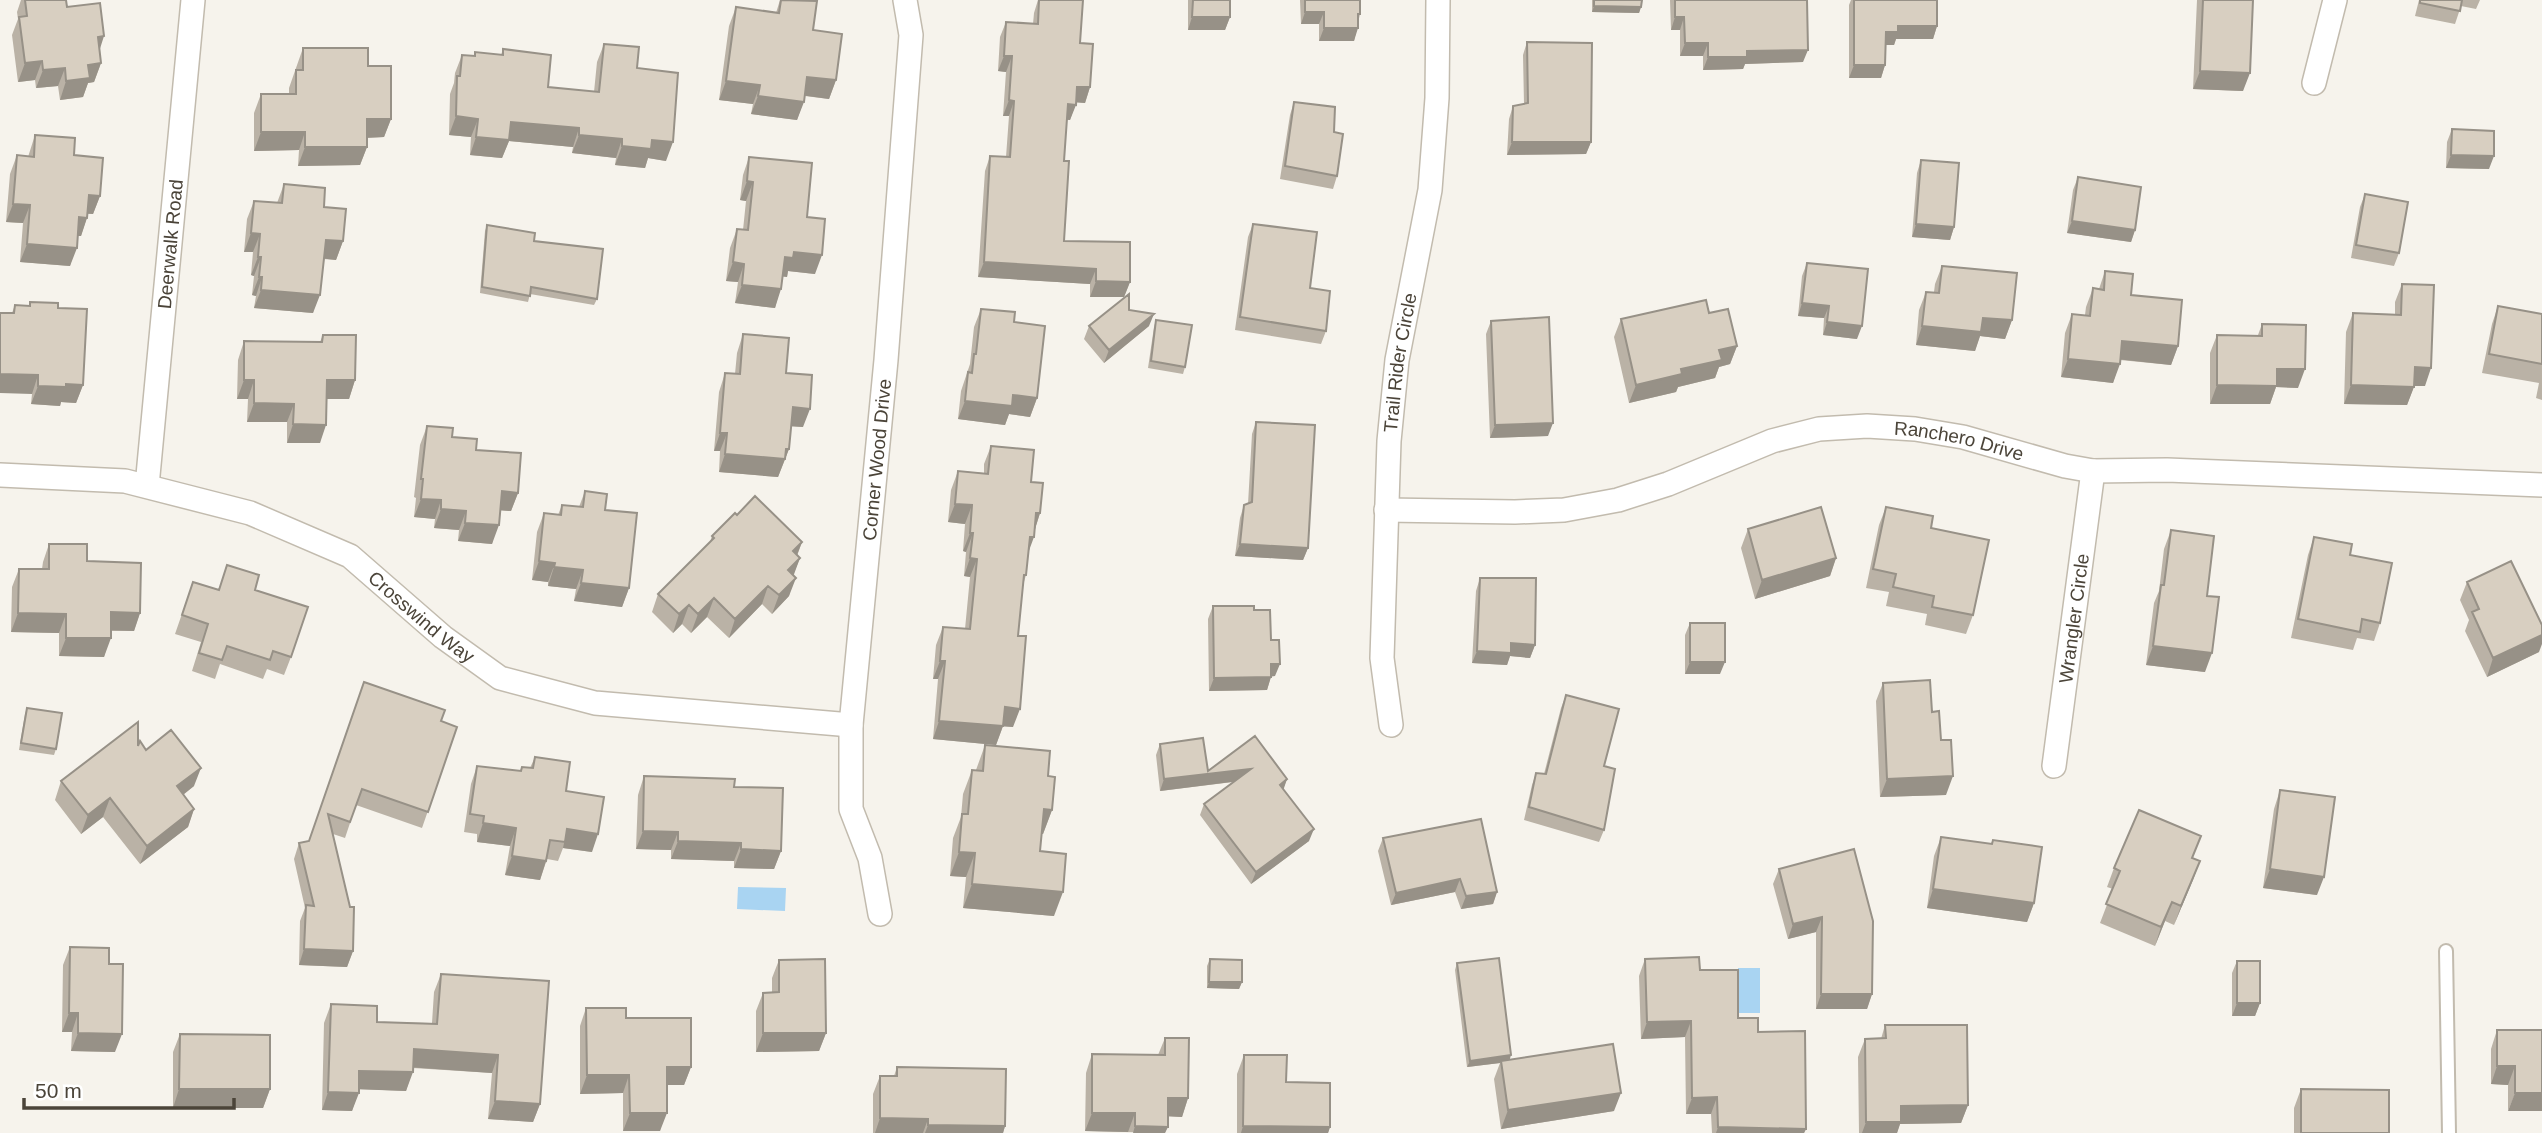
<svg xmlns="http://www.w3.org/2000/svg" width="2542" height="1133" font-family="Arial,sans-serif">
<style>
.water{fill:#a9d4f2}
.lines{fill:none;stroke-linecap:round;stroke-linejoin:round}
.service-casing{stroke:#c2bbae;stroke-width:16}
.minor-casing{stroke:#c2bbae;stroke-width:26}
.service{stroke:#fff;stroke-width:12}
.minor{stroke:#fff;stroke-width:23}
.wall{fill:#bab2a6}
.shaded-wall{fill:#979187}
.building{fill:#d8cfc1;stroke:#979187;stroke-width:2}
.labels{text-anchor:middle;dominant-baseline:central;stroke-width:5;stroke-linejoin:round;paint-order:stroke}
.street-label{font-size:19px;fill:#4b4439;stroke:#fff}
</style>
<rect width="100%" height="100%" fill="#f6f3ec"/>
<path class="water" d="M738 887 786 888 785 911 737 909Z
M1738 968H1760V1013H1738Z"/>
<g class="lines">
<g class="service-casing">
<path id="service" d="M2446 951 2449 1133"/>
</g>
<g class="minor-casing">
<g id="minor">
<path d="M2314 83 2335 0"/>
<path id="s1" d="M0 475 125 481 250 513 350 556 443 637 500 678 595 703 851 725"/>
<path id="s2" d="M147 486 193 0"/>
<path id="s3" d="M1386 510 1515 512 1564 510 1618 500 1668 484 1772 441 1819 429 1867 426 1915 429 1963 437 2065 466 2093 471 2167 470 2542 485"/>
<path id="s4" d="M1391 725 1382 658 1389 441 1397 360 1430 190 1437 98 1438 0"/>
<path id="s5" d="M2054 766 2093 471"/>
<path id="s6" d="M880 914 870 858 851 809V725L886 360 911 35 905 0"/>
</g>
</g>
<use href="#service" class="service"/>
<use href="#minor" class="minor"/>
</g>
<path class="wall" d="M21 0H66L67 7 99 50 101 63 94 82 88 83 83 97 60 100 58 86 36 88 35 80 18 82 12 35 18 19 17 12Z
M780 0H808L813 30 836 80 829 99 805 96 797 120 751 114 753 104 719 100 729 26 736 7 776 13Z
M1038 0 1080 43 1090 87 1085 103 1076 102 1070 120H1067L1064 161V241L1130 282 1124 297H1090V284L978 277 985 171 990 156 1006 157 1009 116H1003L1006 72 998 71 1000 37 1006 22 1033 24 1034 13Z
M1188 0H1230V17L1225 30H1188Z
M1300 0H1360V14L1354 41H1319V24H1301Z
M1592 0H1642L1641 7 1639 13 1592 12Z
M1670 0H1807L1803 62 1745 64 1743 69 1703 70V56H1680V30H1671Z
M1851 0H1937V26L1933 39H1896L1894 45H1885V65L1881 78H1849V5Z
M2197 0H2253L2243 91 2193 89Z
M2419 0H2480L2476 9 2461 6 2455 24 2415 16Z
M1527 42 1591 142 1586 154 1507 155 1509 119 1513 106 1524 104 1523 55Z
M604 44 637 68 666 161 648 158 645 168 615 165 616 158 572 153 573 147 509 141 502 158 470 155 471 137 449 135 450 94 454 83 455 73 462 55 474 56 475 52 501 55 503 49 548 87 594 92 597 62Z
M303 48 368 66 391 119 384 137 367 138V147L360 165 298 166 299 150 254 151V113L261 94H289V88Z
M1294 102 1334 132 1337 176 1333 189 1280 179 1290 115Z
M2452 129 2489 169 2446 168 2447 142Z
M35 135 74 155 100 196 93 214H88L81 236H78L70 266 20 262 23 223 6 222 10 174 17 155 28 157Z
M749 157 807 217 815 274 788 271 787 277 783 276 775 308 735 303 738 282 726 281 730 248 737 229 743 230 746 201 740 200 743 175Z
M1921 160 1954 227 1950 240 1912 237 1917 173Z
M2078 177 2135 230 2131 242 2067 233 2073 190Z
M284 184 324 207 343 241 336 260 324 259 313 313 254 308 256 296 252 295 254 276 251 275 253 252H244L247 219 254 201 277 203Z
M2365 194 2399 253 2394 266 2351 258 2360 207Z
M1253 224 1310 288 1326 331 1321 344 1235 330 1248 237Z
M487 225 534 241 597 299 594 305 530 294 528 302 480 293 485 231Z
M1807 263 1857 339 1823 335 1824 318 1798 316 1802 276Z
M1942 266 2012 320 2005 339 1980 336 1975 351 1916 345 1919 310 1926 292H1934L1935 284Z
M2105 271 2131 295 2178 346 2171 365 2120 360 2113 383 2061 377 2065 333 2072 314 2085 315 2086 307 2093 288 2099 289Z
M2402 284 2425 386H2414L2407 405 2344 404 2346 332 2353 313 2395 314V302Z
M30 302 58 308 83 385 76 403 61 402 60 406 31 404 32 394 12 313 15 305 29 306Z
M2498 306 2542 314V400L2536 398 2539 383 2482 373 2492 324Z
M981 309 1014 322 1037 398 1030 417 1009 414 1005 425 958 419 961 391 970 364 974 327Z
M1129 310 1149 326 1104 363 1084 339 1089 326Z
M1709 313 1737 346 1730 364 1719 367 1715 378 1678 387 1676 392 1629 403 1614 337 1621 319Z
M1156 320 1185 367 1183 374 1148 368 1154 327Z
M1491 321 1548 436 1490 438 1486 334Z
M2262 324 2298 388 2276 387 2270 404H2210V353L2217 335H2258Z
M743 334 786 373 803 427 791 426 789 449 778 477 719 472 720 451H714L719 392 725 373 735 374 737 353Z
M323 335 355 380 349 399H326L320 443H287V422H247L248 399H237L238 360 244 341 320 342Z
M1256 422 1308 548 1303 560 1235 556 1240 518 1244 505 1248 504 1252 434Z
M427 426 452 437 476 450 518 493 511 511 500 510 492 544 458 541 459 530 434 528 435 519 414 517 416 498 414 497 420 445Z
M991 446 1031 482 1040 513 1028 552 1026 575 1023 585 1018 636 1013 727 1003 726 996 745 933 739 938 679H933L936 645 943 627 965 629 970 577 964 576 966 552 963 551 965 524 948 522 951 490 958 471 984 473V464Z
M585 491 605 510 629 588 622 607 574 601 576 589 548 586V582L532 580 537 532 544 513 558 515 562 505 579 507Z
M1886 507 1931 528 1973 615 1966 634 1925 625 1927 614 1886 606 1889 592 1866 588 1879 525Z
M737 515 802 542 797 556 800 558 793 575 789 596 772 614 762 604 729 638 707 617 691 633 682 624 673 633 652 612 658 594 710 542 712 536Z
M1748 529 1836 558 1830 576 1755 599 1741 548Z
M2171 530 2207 596 2205 672 2146 665 2154 603 2159 591 2164 549Z
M2314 537 2350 555 2380 623 2374 641 2357 638 2353 650 2291 638 2308 555Z
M49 544 87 561 140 613 134 631H111L104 657 59 656V633L11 632 12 587 19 569H42L43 562Z
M1480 578 1535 645 1530 658 1510 656 1507 665 1472 663 1476 591Z
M193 582 218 590H255L291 657 284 675 267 669 263 679 220 664 215 679 192 671 201 642 175 634Z
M2467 582 2539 652 2487 677 2465 631 2469 620 2460 600Z
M1213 606 1254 610 1271 640 1275 676H1271L1267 690 1209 691 1208 619Z
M1690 623 1720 674H1685V635Z
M364 682 441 721 457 727 422 828 356 805 345 838 333 834 353 951 347 967 299 965 300 921 305 908 294 859 299 843 309 841Z
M1883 683 1932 712 1941 740 1946 795 1880 797 1876 701Z
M1566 695 1604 766V830L1599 842 1524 820 1532 785 1536 773 1544 774 1561 708Z
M27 708 56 749 54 755 19 750 25 714Z
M1160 744 1208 771 1287 779 1283 789 1309 841 1251 884 1200 815 1204 804 1233 782 1160 791 1156 755Z
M985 745 1048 776 1052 810 1043 834H1042L1040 851 1054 916 963 908 966 877 950 876 953 838 961 817 963 794 972 770H976Z
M138 746 146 750 194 786 183 795 194 809 188 827 140 864 103 817 81 834 55 800 61 781Z
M535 757 566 791 592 852 563 848 558 861 547 859 540 880 505 875 510 846 477 842V834L464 832 471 784 477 766 520 771 522 767 530 768Z
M644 776 734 787 781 851 774 869 734 868V861L671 859V850L636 849 638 795Z
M2280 790 2317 895 2263 888 2274 809Z
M1941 837 1991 844 1993 840 2034 903 2027 922 1927 908 1934 856Z
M1383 838 1497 892 1493 904 1461 909 1455 892 1391 905 1378 851Z
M1854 849 1872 994 1867 1009H1816V932L1788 939 1773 884 1779 869Z
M2193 858 2200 861 2174 925 2165 921 2155 946 2100 923 2113 889 2107 887 2114 868Z
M70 947 109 964 115 1052 71 1051 72 1032H62L63 965Z
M1210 959 1242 982 1239 989 1207 988V966Z
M1645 959 1700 970 1738 1018 1758 1032 1806 1129 1804 1133H1712L1711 1114H1686L1685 1037 1641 1039 1639 976Z
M779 960 826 1033 819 1051 756 1052V1011L763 993 772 992V978Z
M2237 961 2260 1003 2255 1016H2232V973Z
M1457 963 1510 1059 1614 1111 1501 1129 1494 1079 1500 1063 1467 1067 1455 970Z
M441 974 540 1104 533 1122 488 1119 492 1073 413 1068 406 1091 359 1089 352 1111 322 1110 324 1023 331 1004 377 1022 432 1023 434 992Z
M586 1008 626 1018 691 1067 684 1085H667L660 1131H623V1093L580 1094V1026Z
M1885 1025 1968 1105 1961 1123 1900 1124 1897 1133H1859L1858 1057 1865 1039H1881Z
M2497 1030H2542L2508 1111V1085L2491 1084V1049Z
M180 1034 270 1089 263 1108H173V1052Z
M1165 1038 1188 1098 1182 1117 1168 1116 1165 1133 1085 1131 1086 1073 1092 1054 1158 1055Z
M1244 1055 1286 1082 1330 1127 1328 1133H1237V1074Z
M897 1067 1005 1126 1003 1133H873V1094L880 1076H894Z
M2301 1089 2389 1133H2294V1108Z"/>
<path class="shaded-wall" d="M1594 6 1641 7 1639 13 1592 12Z
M1305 12H1324L1319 24H1301Z
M1192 17H1230L1225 30H1188Z
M1675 17H1684L1680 30H1671Z
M1898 26H1937L1933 39H1896L1894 45H1881L1886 32Z
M1324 28H1358L1354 41H1319Z
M104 36 98 55V37Z
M1685 43H1708L1703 56H1680Z
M1808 50 1803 62 1745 64 1743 69 1703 70 1708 57 1747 51Z
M1004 56H1012L1006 72 998 71Z
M42 61 35 80 18 82 25 63Z
M101 63 94 82 88 83 83 97 60 100 66 81 88 65Z
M1854 65H1885L1881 78H1849Z
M65 68 58 86 36 88 43 70Z
M2200 71 2250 73 2243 91 2193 89Z
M807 77 836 80 829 99 800 95Z
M726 81 760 85 753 104 719 100Z
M1077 87H1090L1085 103 1071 102Z
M758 96 804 102 797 120 751 114Z
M1009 100 1014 101 1009 116H1003Z
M1068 104 1076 105 1070 120 1062 119Z
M456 116 478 119 471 137 449 135Z
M367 119H391L384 137 361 138Z
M511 122 579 128 573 147 509 141 502 158 470 155 476 137Z
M261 132H305L299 150 254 151Z
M579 135 622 139 616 158 572 153Z
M652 140 673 142 666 161 648 158 645 168 615 165 622 146Z
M1512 142H1591L1586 154 1507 155Z
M305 147H367L360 165 298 166Z
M2451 155 2494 156 2489 169 2446 168Z
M747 181 753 182 746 201 740 200Z
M89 195 100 196 93 214 82 213Z
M13 204 30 205 23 223 6 222Z
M79 217 87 218 81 236H72Z
M2072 221 2135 230 2131 242 2067 233Z
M1916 224 1954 227 1950 240 1912 237Z
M251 233 260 234 253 252H244Z
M326 240 343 241 336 260 319 258Z
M27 244 77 248 70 266 20 262Z
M794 252 822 255 815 274 788 271 787 277 778 276 785 257Z
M258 257H261L254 276 251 275Z
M733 262 744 264 738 282 726 281Z
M984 262 1096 269 1090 284 978 277Z
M259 277H262L256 296 252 295Z
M1096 281 1130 282 1124 297H1090Z
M742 285 781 289 775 308 735 303Z
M261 290 320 295 313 313 254 308Z
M1802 303 1829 306 1824 318 1798 316Z
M1154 314 1149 326 1104 363 1109 350Z
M1983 318 2012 320 2005 339 1980 336 1975 351 1916 345 1922 326Z
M1827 322 1862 326 1857 339 1823 335Z
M2122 341 2178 346 2171 365 2116 359Z
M1737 346 1730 364 1719 367 1715 378 1678 387 1676 392 1629 403 1636 385 1681 369 1719 350Z
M2068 359 2120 364 2113 383 2061 377Z
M2415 367 2431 368 2425 386H2408Z
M2277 369H2305L2298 388 2276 387 2270 404H2210L2217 385Z
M0 374 38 375 32 394 0 393Z
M244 380H254L248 399H237Z
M327 380H355L349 399H320Z
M66 384 83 385 76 403 61 402 60 406 31 404 38 386Z
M2351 385 2414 387 2407 405 2344 404Z
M1013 395 1037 398 1030 417 1009 414 1005 425 958 419 965 401Z
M254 403 294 404 287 422H247Z
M793 407 810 409 803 427 786 426Z
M1553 423 1548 436 1490 438 1495 425Z
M293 424 326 425 320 443H287Z
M720 433H727L720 451H714Z
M786 449H789L778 477 719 472 725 454Z
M502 491 518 493 511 511 495 510Z
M421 499 441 500 435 519 414 517Z
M955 504 972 505 965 524 948 522Z
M441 509 466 511 459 530 434 528Z
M1036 513H1040L1034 532Z
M465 523 499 525 492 544 458 541Z
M970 533H973L966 552 963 551Z
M1030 537H1034L1027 556Z
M802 542 795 560 793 551Z
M1240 544 1308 548 1303 560 1235 556Z
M800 558 793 577 788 570Z
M970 558 977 559 970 577 964 576Z
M1836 558 1830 576 1755 599 1762 580Z
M539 561 555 563 548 582 532 580Z
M554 567 583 570 576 589 548 586Z
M796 578 789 596 772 614 779 595Z
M581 583 629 588 622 607 574 601Z
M768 586 762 604 729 638 735 619Z
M714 598 707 617 691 633 698 614Z
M689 605 682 624 673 633 679 614Z
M111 612 140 613 134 631 104 630Z
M18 613 66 614 59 633 11 632Z
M2542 635V644L2539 652 2487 677 2493 658Z
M66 638H111L104 657 59 656Z
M1511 643 1535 645 1530 658 1510 656 1507 665 1472 663 1477 651Z
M2153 646 2212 653 2205 672 2146 665Z
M940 661H945L938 679H933Z
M1690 662H1725L1720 674H1685Z
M1271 664H1280L1275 676 1267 677Z
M1271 677 1267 690 1209 691 1214 678Z
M1005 707 1020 709 1013 727 998 726Z
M939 721 1003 726 996 745 933 739Z
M201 768 194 786 170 805 177 786Z
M1251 769 1247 780 1160 791 1164 779Z
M1953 776 1946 795 1880 797 1887 779Z
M1287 779 1283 791 1280 785Z
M110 798 103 817 81 834 88 815Z
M194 809 188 827 140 864 147 846Z
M1044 809 1052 810 1043 834 1036 833Z
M483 823 516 828 510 846 477 842Z
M567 829 598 834 592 852 563 848Z
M1314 829 1309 841 1251 884 1256 872Z
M643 831 678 832 671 850 636 849Z
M678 841 741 843 734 861 671 859Z
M741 849 781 851 774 869 734 868Z
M959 852 975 853 966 877 950 876Z
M512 856 546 861 540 880 505 875Z
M2200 861 2193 880 2174 925 2181 906Z
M2270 869 2324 877 2317 895 2263 888Z
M1460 879 1455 892 1391 905 1396 893Z
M972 884 1063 892 1054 916 963 908Z
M1933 889 2034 903 2027 922 1927 908Z
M1497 892 1493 904 1461 909 1466 896Z
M2172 902 2165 921 2155 946 2161 927Z
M1822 917 1816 932 1788 939 1793 924Z
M304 949 353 951 347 967 299 965Z
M1209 982H1242L1239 989 1207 988Z
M1821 994H1872L1867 1009H1816Z
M2237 1003H2260L2255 1016H2232Z
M69 1013H78L72 1032H62Z
M1691 1021 1685 1037 1641 1039 1647 1022Z
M78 1033 122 1034 115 1052 71 1051Z
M763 1033H826L819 1051 756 1052Z
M414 1049 498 1055 492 1073 407 1067Z
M1511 1055 1509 1062 1501 1061 1500 1063 1467 1067 1470 1061Z
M2497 1066H2515L2508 1085 2491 1084Z
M667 1067H691L684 1085H660Z
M359 1071 413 1072 406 1091 352 1089Z
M587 1075H629L623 1093 580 1094Z
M179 1089H270L263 1108H173Z
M328 1092 359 1093 352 1111 322 1110Z
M1621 1093 1614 1111 1501 1129 1508 1110Z
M2515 1093H2542V1111H2508Z
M1717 1097 1711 1114H1686L1692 1098Z
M1168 1098H1188L1182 1117 1161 1116Z
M495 1101 540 1104 533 1122 488 1119Z
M1968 1105 1961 1123 1900 1124 1897 1133H1862L1866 1122 1901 1106Z
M630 1113H667L660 1131H623Z
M1092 1113H1135L1128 1132 1085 1131Z
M880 1118 928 1119 923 1133H875Z
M928 1125 1005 1126 1003 1133H925Z
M1135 1126 1168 1127 1165 1133H1133Z
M1243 1126 1330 1127 1328 1133H1241Z
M1718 1127 1806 1129 1804 1133H1716Z"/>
<path class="building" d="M25 0H66L67 7 100 3 104 36 98 37 101 63 88 65 90 78 66 81 65 68 43 70 42 61 25 63 19 17 27 16Z
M781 0 817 1 813 30 842 34 836 80 807 77 804 102 758 96 760 85 726 81 736 7 779 13Z
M1039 0H1083L1080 43 1093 44 1090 87H1077L1076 105 1068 104 1064 161H1069L1064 241 1130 242V282L1096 281V269L984 262 990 156 1010 157 1014 101 1009 100 1012 56H1004L1006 22 1038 24Z
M1193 0H1230V17H1192Z
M1305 0H1360V14H1358V28H1324V12H1305Z
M1594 0H1642L1641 7 1594 6Z
M1675 0H1807L1808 50 1747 51V57H1708V43H1685L1684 17H1675Z
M1854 0H1937V26H1898V32H1886L1885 65H1854Z
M2203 0H2253L2250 73 2200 71Z
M2420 0H2462L2460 11 2420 3Z
M1527 42 1592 43 1591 142H1512L1513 106 1528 103Z
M604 44 639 47 637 68 678 73 673 142 652 140 651 149 622 146V139L579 135V128L511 122 509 140 476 137 478 119 456 116 457 76H460L462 55 475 56V52L503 55V49L551 55 548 87 599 92Z
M303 48H368V66H391V119H367V147H305V132H261V94H296V70H303Z
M1294 102 1335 107 1334 132 1343 134 1337 176 1285 166Z
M2452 129 2494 131V156L2451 155Z
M35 135 75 138 74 155 103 158 100 196 89 195 87 218 79 217 77 248 27 244 30 205 13 204 17 155 34 157Z
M749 157 812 163 807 217 825 219 822 255 794 252 793 258 785 257 781 289 742 285 744 264 733 262 737 229 748 230 753 182 747 181Z
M1921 160 1959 163 1954 227 1916 224Z
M2078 177 2141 187 2135 230 2072 221Z
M284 184 325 188 324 207 346 209 343 241 326 240 320 295 261 290 262 277H259L261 257H258L260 234 251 233 254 201 282 203Z
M2365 194 2408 202 2399 253 2356 245Z
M1253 224 1317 232 1310 288 1330 291 1326 331 1240 317Z
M487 225 535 233 534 241 603 249 597 299 531 287 530 296 482 287Z
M1807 263 1868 269 1862 326 1827 322 1829 306 1802 303Z
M1942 266 2017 273 2012 320 1983 318 1981 332 1922 326 1926 292 1939 293Z
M2105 271 2133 274 2131 295 2182 300 2178 346 2122 341 2120 364 2068 359 2072 314 2090 316 2093 288 2104 290Z
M2402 284 2434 285 2431 368 2415 367 2414 387 2351 385 2353 313 2401 315Z
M1129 294V310L1154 314 1109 350 1089 326Z
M1706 300 1709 313 1728 309 1737 346 1719 350 1722 360 1681 369 1682 374 1636 385 1621 319Z
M30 302 58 303V308L87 309 83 385 66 384V387L38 386V375L0 374V313H14L15 305 30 306Z
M2498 306 2542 314V364L2489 354Z
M981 309 1015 312 1014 322 1045 326 1037 398 1013 395 1012 406 965 401 968 372 972 373 974 354H976Z
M1549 317 1553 423 1495 425 1491 321Z
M1156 320 1192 325 1185 367 1151 361Z
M2262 324 2306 325 2305 369H2277V386L2217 385V335L2262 336Z
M743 334 789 338 786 373 812 375 810 409 793 407 789 449H786L785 459 725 454 727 433H720L725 373 740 374Z
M323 335H356L355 380H327L326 425 293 424 294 404 254 403V380H244V341L322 342Z
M1256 422 1315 425 1308 548 1240 544 1244 505 1252 502Z
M427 426 453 428 452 437 477 439 476 450 521 453 518 493 502 491 499 525 465 523 466 511 441 509V500L421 499 423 479H421Z
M991 446 1034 450 1031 482 1043 483 1040 513H1036L1034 537H1030L1026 575H1024L1018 636H1026L1020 709 1005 707 1003 726 939 721 945 661H940L943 627 970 629 977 559 970 558 973 533H970L972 505 955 504 958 471 988 474Z
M585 491 607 494 605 510 637 513 629 588 581 583 583 570 554 567 555 563 539 561 544 513 561 515 562 505 583 507Z
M755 496 802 542 793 551 800 558 788 570 796 578 779 595 768 586 735 619 714 598 698 614 689 605 679 614 658 594 714 538 712 536 735 513 737 515Z
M1821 507 1836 558 1762 580 1748 529Z
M1886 507 1933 516 1931 528 1989 540 1973 615 1932 607 1934 596 1893 587 1896 574 1873 569Z
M2171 530 2214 536 2207 596 2219 597 2212 653 2153 646 2161 585H2164Z
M2314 537 2352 544 2350 555 2392 563 2380 623 2362 619 2360 632 2298 619Z
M49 544H87V561L141 563 140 613 111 612V638H66V614L18 613 19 569H49Z
M2511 561 2542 625V635L2493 658 2472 612 2479 609 2467 582Z
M227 565 259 575 255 590 308 607 291 657 273 651 270 660 227 646 222 660 199 653 208 624 182 615 193 582 219 590Z
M1480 578H1536L1535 645 1511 643V653L1477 651Z
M1213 606H1254V610H1270L1271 640H1279L1280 664H1271V677L1214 678Z
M1690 623H1725V662H1690Z
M1930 680 1932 712 1939 711 1941 740H1951L1953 776 1887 779 1883 683Z
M364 682 445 710 441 721 457 727 428 812 362 789 350 822 328 814 350 907H354L353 951 304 949 306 905 314 906 299 843 309 841Z
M1566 695 1619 709 1604 766 1615 769 1604 830 1529 807 1536 773 1546 774Z
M27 708 62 713 56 749 21 743Z
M138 722V746L140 741 146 750 171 730 201 768 177 786 194 809 147 846 110 798 88 815 61 781Z
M1255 736 1287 779 1280 785 1314 829 1256 872 1204 804 1251 769 1164 779 1160 744 1203 738 1208 771Z
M985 745 1050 751 1048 776 1055 777 1052 810 1044 809 1040 851 1066 854 1063 892 972 884 975 853 959 852 962 814H968L972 770 983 771Z
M535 757 570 762 566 791 604 797 598 834 567 829 565 842 550 840 546 861 512 856 516 828 483 823 484 816 470 814 477 766 521 771 522 767 533 768Z
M644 776 735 779 734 787 783 788 781 851 741 849V843L678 841V832L643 831Z
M2280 790 2335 797 2324 877 2270 869Z
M2139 810 2201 836 2192 858 2200 861 2181 906 2172 902 2161 927 2106 904 2120 871 2114 868Z
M1481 819 1497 892 1466 896 1460 879 1396 893 1383 838Z
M1941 837 1992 844 1993 840 2042 847 2034 903 1933 889Z
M1854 849 1873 921 1872 994H1821L1822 917 1793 924 1779 869Z
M70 947 109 948V964H123L122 1034 78 1033V1013H69Z
M1699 957 1700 970H1738V1018H1758V1032L1805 1031 1806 1129 1718 1127 1717 1097 1692 1098 1691 1021 1647 1022 1645 959Z
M1499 958 1511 1055 1470 1061 1457 963Z
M825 959 826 1033H763V993L779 992V960Z
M1210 959 1242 960V982H1209Z
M2237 961H2260V1003H2237Z
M441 974 549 981 540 1104 495 1101 498 1055 414 1049 413 1072 359 1071V1093L328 1092 331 1004 377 1006V1022L437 1024Z
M586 1008H626V1018H691V1067H667V1113H630L629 1075H587Z
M1885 1025H1967L1968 1105 1901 1106V1122H1866L1865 1039 1886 1038Z
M2497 1030H2542V1093H2515V1066H2497Z
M180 1034 270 1035V1089H179Z
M1165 1038H1189L1188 1098H1168V1127L1135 1126V1113H1092V1054L1165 1055Z
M1613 1044 1621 1093 1508 1110 1501 1061Z
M1244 1055H1287L1286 1082 1330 1083V1127L1243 1126Z
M897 1067 1006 1069 1005 1126 928 1125V1119L880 1118V1076H897Z
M2301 1089 2389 1090V1133H2301Z"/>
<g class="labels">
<g class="street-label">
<text stroke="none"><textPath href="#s2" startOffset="243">Deerwalk Road</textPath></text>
<text stroke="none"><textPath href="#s4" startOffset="364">Trail Rider Circle</textPath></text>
<text stroke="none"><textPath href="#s3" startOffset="588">Ranchero Drive</textPath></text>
<text stroke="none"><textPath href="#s6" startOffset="460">Corner Wood Drive</textPath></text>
<text stroke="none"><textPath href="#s1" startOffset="457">Crosswind Way</textPath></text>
<text stroke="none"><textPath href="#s5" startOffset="149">Wrangler Circle</textPath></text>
</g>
</g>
<path d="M24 1098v10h210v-10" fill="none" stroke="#4b4439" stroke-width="3.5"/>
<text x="35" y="1098" font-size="21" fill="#4b4439" stroke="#ffffff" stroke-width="5" paint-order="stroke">50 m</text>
</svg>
